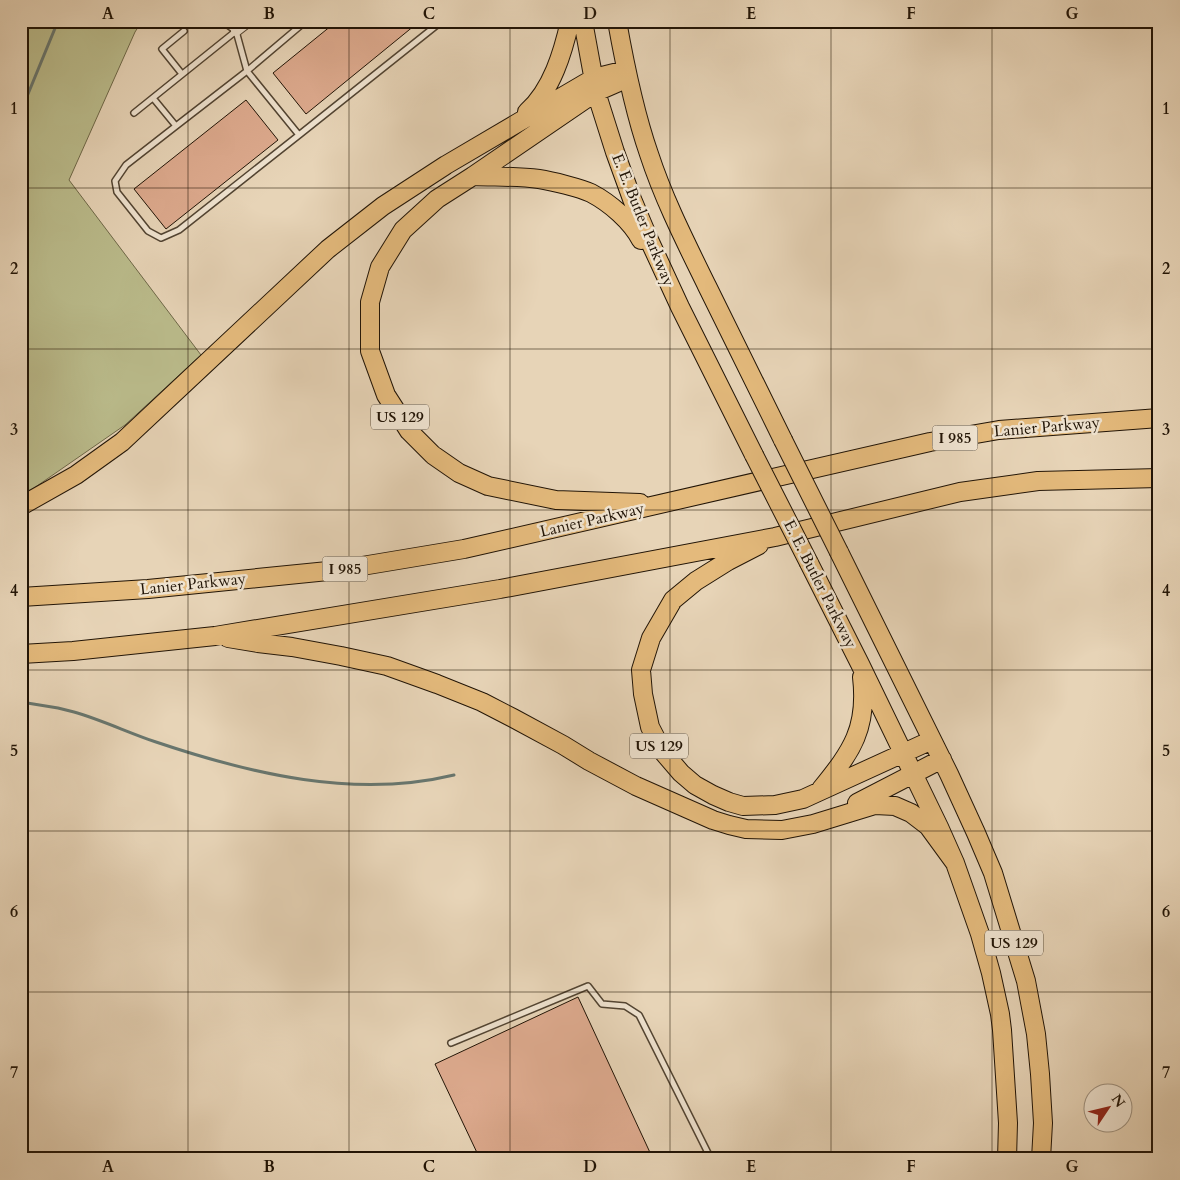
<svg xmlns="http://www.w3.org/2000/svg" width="1180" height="1180" font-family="Cardo,serif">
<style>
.green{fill:#babb8b;stroke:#6e6848}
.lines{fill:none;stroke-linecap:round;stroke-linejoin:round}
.stream{stroke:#68766e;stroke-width:3}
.building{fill:#ddaa8e;stroke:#211406}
.lane-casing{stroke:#524432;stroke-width:8}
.street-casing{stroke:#524432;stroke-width:12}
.highway-casing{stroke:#211406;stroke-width:20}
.lane{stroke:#efe3d0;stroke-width:5}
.street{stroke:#efe3d0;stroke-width:10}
.highway{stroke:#e4ba7c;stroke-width:18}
.highway-bridge-casing{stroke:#211406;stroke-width:20;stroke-linecap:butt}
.highway-bridge{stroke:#e4ba7c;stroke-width:18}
.grid{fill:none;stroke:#211406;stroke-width:1;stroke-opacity:0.55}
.labels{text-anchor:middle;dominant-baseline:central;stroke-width:5;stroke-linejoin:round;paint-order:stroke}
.shield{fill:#efe3d0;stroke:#5f5243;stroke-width:1}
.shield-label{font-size:15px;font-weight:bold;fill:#211406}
.street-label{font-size:16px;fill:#211406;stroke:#efe3d0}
.neatline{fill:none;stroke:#211406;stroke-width:2}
.grid-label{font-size:16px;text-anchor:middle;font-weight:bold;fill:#211406}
</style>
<rect width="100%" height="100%" fill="#e7d4b7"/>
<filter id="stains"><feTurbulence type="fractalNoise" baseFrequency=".004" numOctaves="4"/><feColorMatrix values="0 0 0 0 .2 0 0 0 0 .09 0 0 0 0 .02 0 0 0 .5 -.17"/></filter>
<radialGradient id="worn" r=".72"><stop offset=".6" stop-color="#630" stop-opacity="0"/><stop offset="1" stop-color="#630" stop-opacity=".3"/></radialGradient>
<path class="green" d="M21 21H142L135 32 69 180 201 355 125 425 21 497Z"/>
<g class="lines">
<path class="stream" d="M21 111 58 21
M21 702 58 708 74 712C102 720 129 733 156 742 251 774 355 799 454 775"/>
</g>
<path class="building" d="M337 21H420L306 114 273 73Z
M246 100 278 140 166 229 134 189Z
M578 997 653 1159H480L435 1064Z"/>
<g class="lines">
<g class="lane-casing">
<path id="lane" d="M222 21 236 31 247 71 306 21
M182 74 162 49 184 31
M153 98 176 126 126 165 115 181 117 192 148 231 161 238 179 230 299 135 247 71 176 126
M134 113 236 31
M299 135 442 21
M451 1043 588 986 602 1004 625 1006 639 1015 711 1159"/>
</g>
<g class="street-casing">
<path id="street" d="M236 31 249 21"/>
</g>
<g class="highway-casing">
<path id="highway" d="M583 21 596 92 615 152 632 199 650 242 680 307 754 455
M617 21C625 66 634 111 649 154 664 200 686 243 707 286 733 338 758 389 783 440
M628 78 596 92 473 176 437 199 403 230 380 267 370 302V351L386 395 409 431 433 455 459 473 488 486 556 500 640 503
M527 112C552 90 563 52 570 21
M473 176C495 177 517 176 539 179 552 181 580 188 591 193 610 203 631 221 641 240
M21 506 76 475 122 442 328 249 383 206 446 165 594 78 626 70
M759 545 728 561 696 581 673 600 651 638 641 670 643 694 650 727 663 752 681 773 695 785 713 795 729 802 743 806 775 805 803 799 932 740
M839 552 949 774 976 833 993 873 1026 981 1036 1034 1040 1074 1043 1123 1041 1159
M809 563 860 664 939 827 955 863 980 934 991 973 1000 1014 1002 1030 1008 1123 1007 1159
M21 597 148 589 338 570 464 549 930 442 999 430 1159 418
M228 638 258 643 292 647 341 656 387 666 437 684 482 702 513 718 563 745 589 761 636 786 713 820 729 825 746 829 782 830 813 824 875 805 895 806 911 813 928 826 955 863
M21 654 73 651 215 636 500 589 775 537 960 492 1038 481 1159 478
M821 789C852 751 868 728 862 677
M857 803 942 759"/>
</g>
<use href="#lane" class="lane"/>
<use href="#street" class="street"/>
<use href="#highway" class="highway"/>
<g class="highway-bridge-casing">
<path id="highway-bridge" d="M783 440 839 552
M754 455 809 563"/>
</g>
<use href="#highway-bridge" class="highway-bridge"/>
</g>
<path class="grid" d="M188 21V1159M349 21V1159M510 21V1159M670 21V1159M831 21V1159M992 21V1159M21 188H1159M21 349H1159M21 510H1159M21 670H1159M21 831H1159M21 992H1159"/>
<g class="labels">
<g class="shield">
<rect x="371" y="404.5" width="58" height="25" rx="4"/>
<rect x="932.5" y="425.5" width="45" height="25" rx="4"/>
<rect x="322.5" y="556.5" width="45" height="25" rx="4"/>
<rect x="630" y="733.5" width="58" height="25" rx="4"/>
<rect x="985" y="930.5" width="58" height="25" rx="4"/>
</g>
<g class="shield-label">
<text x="400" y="417">US 129</text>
<text x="955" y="438">I 985</text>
<text x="345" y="569">I 985</text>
<text x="659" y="746">US 129</text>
<text x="1014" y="943">US 129</text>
</g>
<g class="street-label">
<text transform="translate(643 220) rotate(68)">E. E. Butler Parkway</text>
<text transform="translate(1047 427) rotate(-5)">Lanier Parkway</text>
<text transform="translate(592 520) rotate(-13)">Lanier Parkway</text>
<text transform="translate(193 584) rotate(-6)">Lanier Parkway</text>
<text transform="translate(820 584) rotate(63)">E. E. Butler Parkway</text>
</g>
</g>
<rect width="1180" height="1180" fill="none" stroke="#e7d4b7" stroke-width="55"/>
<g transform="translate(1108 1108) rotate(55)"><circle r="24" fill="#efe3d0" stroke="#9d907f"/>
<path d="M0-4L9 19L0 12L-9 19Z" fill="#8f2418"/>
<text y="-8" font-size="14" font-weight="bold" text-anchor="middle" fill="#211406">N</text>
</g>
<rect x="28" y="28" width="1124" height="1124" class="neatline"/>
<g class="grid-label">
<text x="108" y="19">A</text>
<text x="269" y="19">B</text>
<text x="429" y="19">C</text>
<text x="590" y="19">D</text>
<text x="751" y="19">E</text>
<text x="911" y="19">F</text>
<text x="1072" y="19">G</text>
<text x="14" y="114">1</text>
<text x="1166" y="114">1</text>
<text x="14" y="274">2</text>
<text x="1166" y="274">2</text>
<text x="14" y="435">3</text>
<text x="1166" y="435">3</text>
<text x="14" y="596">4</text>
<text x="1166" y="596">4</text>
<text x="14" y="756">5</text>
<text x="1166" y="756">5</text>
<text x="14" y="917">6</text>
<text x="1166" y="917">6</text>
<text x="14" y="1078">7</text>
<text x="1166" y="1078">7</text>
<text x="108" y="1172">A</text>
<text x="269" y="1172">B</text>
<text x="429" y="1172">C</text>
<text x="590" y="1172">D</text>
<text x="751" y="1172">E</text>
<text x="911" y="1172">F</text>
<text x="1072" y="1172">G</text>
</g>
<rect width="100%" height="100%" filter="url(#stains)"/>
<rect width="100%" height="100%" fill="url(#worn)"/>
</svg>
